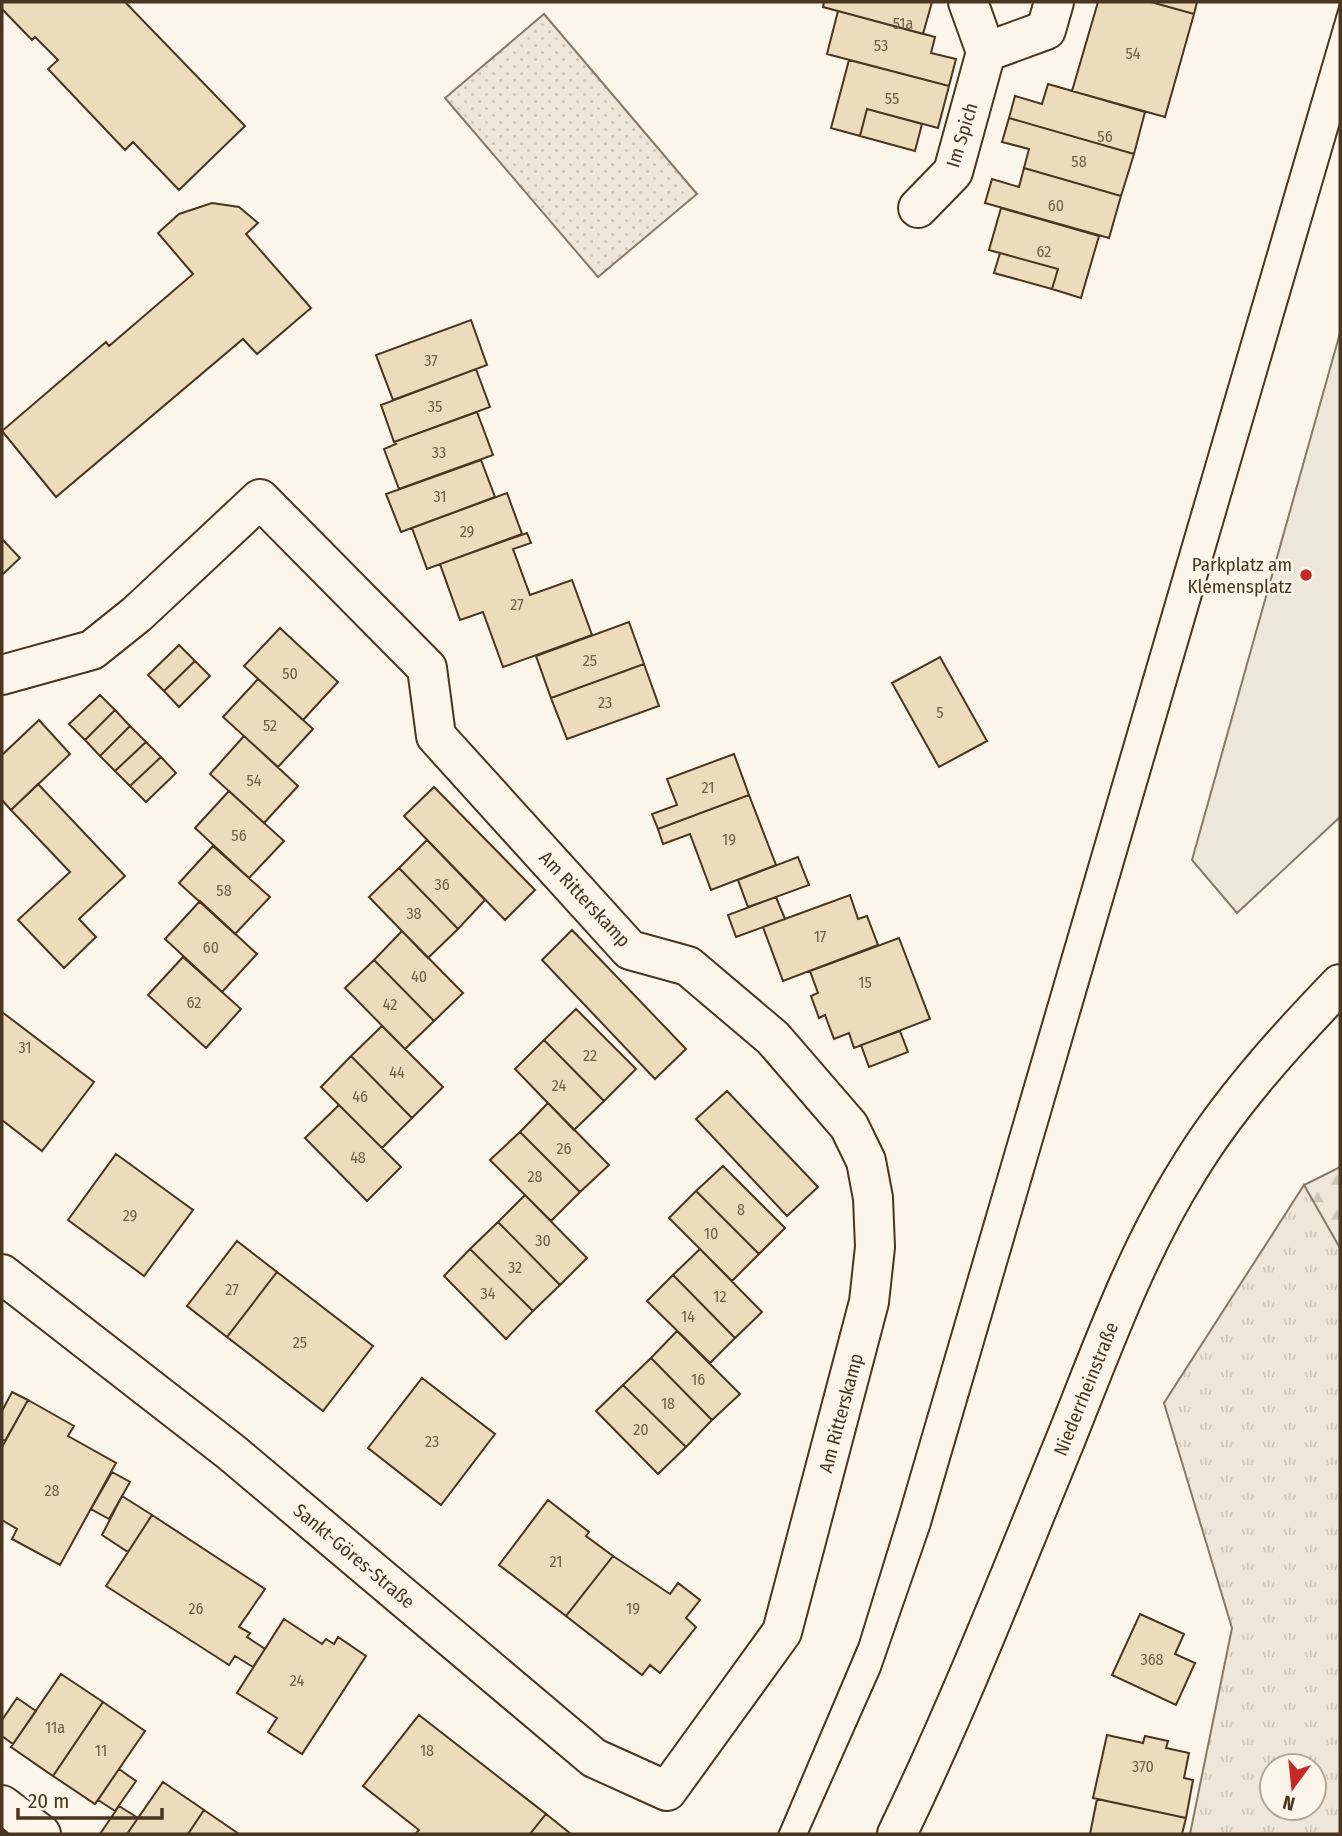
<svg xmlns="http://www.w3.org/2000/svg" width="1342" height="1836" font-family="'Fira Sans Condensed',sans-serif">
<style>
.grass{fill:url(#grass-dots);stroke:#887966;stroke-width:2}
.forest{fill:url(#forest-firs);stroke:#887966;stroke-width:2}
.park{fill:url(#park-tufts);stroke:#887966;stroke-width:2;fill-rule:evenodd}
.parking{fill:#ede7d9;stroke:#887966;stroke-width:2}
.building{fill:#ecdcbc;stroke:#4a3520;stroke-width:2}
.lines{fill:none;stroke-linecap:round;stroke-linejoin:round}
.minor-casing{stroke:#4a3520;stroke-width:42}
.major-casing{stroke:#4a3520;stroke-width:42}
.minor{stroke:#fbf6e9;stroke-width:38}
.major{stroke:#fbf6e9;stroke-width:38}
.tram{stroke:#4a3520;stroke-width:2}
.wall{stroke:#4a3520;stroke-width:3.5}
.poi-dot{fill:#c62828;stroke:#fbf6e9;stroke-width:2.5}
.labels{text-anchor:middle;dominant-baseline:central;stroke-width:5;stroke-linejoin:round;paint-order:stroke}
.number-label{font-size:16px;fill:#725f47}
.street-label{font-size:19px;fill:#4a3520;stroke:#fbf6e9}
.poi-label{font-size:19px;fill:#4a3520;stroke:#fbf6e9;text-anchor:end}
</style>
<defs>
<pattern id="grass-dots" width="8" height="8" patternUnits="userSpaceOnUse" patternTransform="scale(1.75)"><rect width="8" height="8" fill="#ede6d9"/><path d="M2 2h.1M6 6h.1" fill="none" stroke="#cdc6ba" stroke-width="1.8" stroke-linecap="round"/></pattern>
<pattern id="forest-firs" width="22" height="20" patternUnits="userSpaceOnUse" patternTransform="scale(1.75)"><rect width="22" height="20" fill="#ede6d9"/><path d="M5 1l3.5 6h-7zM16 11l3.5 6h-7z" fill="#cdc6ba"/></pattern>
<pattern id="park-tufts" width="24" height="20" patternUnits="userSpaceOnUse" patternTransform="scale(1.75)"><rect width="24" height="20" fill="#ede6d9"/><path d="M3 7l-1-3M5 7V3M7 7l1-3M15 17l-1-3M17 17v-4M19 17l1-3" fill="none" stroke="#cdc6ba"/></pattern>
</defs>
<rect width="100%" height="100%" fill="#fbf6e9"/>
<path class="grass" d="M544 14 697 194 598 277 445 98Z"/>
<path class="forest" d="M1340 1167V1287L1304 1185Z"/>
<path class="park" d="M1304 1185 1340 1248V1834H1190L1232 1628 1164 1403ZM1272 1766H1314V1808H1272Z"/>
<path class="parking" d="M1340 333V817L1237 913 1192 860Z"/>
<path class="building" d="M2 2H125L245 126 179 190 133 142 125 150 48 69 58 60 35 37 32 40 2 9Z
M824 2H932L923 34 823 7Z
M1098 2H1151L1194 14 1165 117 1072 91Z
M1151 2H1197L1194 14Z
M838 11 935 37 931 53 956 59 949 86 827 54Z
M849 60 949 86 938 128 867 109 860 136 831 128Z
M1048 84 1145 112 1134 154 1009 118 1015 96 1042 104Z
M867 109 922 124 915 151 860 136Z
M1009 118 1134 154 1121 196 1024 168 1029 149 1002 142Z
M1024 168 1121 196 1109 238 985 203 992 179 1019 187Z
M212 203 239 207 258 223 246 234 311 308 257 354 243 339 56 497 2 431 106 342 109 346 193 274 158 233 179 214Z
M1001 208 1099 236 1081 298 1052 289 1058 269 989 250Z
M1000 253 1058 269 1052 289 994 273Z
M471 320 487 365 393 400 376 355Z
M476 369 490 407 394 442 381 405Z
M477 412 493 455 399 489 384 449 396 444 394 442Z
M481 460 495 497 401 532 386 494Z
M507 493 522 534 427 569 412 528Z
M527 533 531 543 513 549 530 595 572 580 592 635 503 667 483 612 460 620 440 564Z
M2 539 20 558 3 574 2 572Z
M629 622 644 664 551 698 536 656Z
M280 628 338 682 303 720 244 666Z
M179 645 195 661 164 691 148 675Z
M940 657 987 741 939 767 892 683Z
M195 661 210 676 179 707 164 691Z
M644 664 659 706 567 739 551 698Z
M258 679 313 729 278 767 223 717Z
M100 695 115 710 85 740 69 724Z
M115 710 130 726 100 756 85 740Z
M39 720 70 754 11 810 2 800V755Z
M130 726 146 742 115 771 100 756Z
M244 736 298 786 264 823 210 774Z
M146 742 161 757 130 786 115 771Z
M734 754 749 795 658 829 652 814 677 805 667 779Z
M161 757 176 773 146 802 130 786Z
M38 784 125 876 79 919 96 937 64 968 18 920 70 872 11 810Z
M434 787 535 890 505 920 404 816Z
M229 791 284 841 249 878 195 828Z
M749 795 776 865 711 890 690 834 663 844 658 829Z
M427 840 485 900 458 929 399 868Z
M213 846 270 897 235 934 179 883Z
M798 857 809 885 748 907 738 880Z
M399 868 458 929 428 958 369 897Z
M850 895 858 919 867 916 878 945 783 981 763 927Z
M776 897 785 919 736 937 728 915Z
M200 901 257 954 222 992 165 939Z
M572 930 686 1049 655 1079 542 960Z
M402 931 463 993 434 1021 374 960Z
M899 938 930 1019 854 1048 849 1033 834 1039 825 1015 819 1018 811 996 818 993 810 971Z
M183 957 241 1009 206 1048 148 995Z
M374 960 434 1021 405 1049 345 988Z
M576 1009 636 1069 604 1101 544 1040Z
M2 1012 94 1082 42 1151 2 1120Z
M382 1026 443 1087 412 1118 351 1056Z
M900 1031 908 1052 869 1067 861 1045Z
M544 1040 604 1101 574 1130 515 1069Z
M351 1056 412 1118 382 1148 321 1087Z
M727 1091 818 1187 787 1216 696 1119Z
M548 1103 609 1165 580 1192 520 1132Z
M339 1105 401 1167 367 1201 305 1138Z
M520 1132 580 1192 551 1221 490 1160Z
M116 1154 193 1210 144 1276 68 1220Z
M723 1166 785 1228 759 1254 696 1191Z
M696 1191 759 1254 732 1281 669 1218Z
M525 1195 587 1258 560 1285 498 1222Z
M498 1222 560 1285 533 1311 470 1249Z
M237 1241 277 1272 227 1337 187 1306Z
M470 1249 533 1311 506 1339 444 1276Z
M700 1249 762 1312 735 1338 673 1275Z
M277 1272 373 1346 323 1411 227 1337Z
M673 1275 735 1338 710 1363 647 1301Z
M677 1331 740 1394 712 1420 651 1358Z
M651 1358 712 1420 686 1447 623 1385Z
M422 1378 495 1434 441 1505 368 1448Z
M623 1385 686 1447 658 1474 596 1411Z
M12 1392 28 1400 5 1441 2 1439V1411Z
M28 1400 74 1426 68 1436 116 1463 60 1565 12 1539 17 1529 2 1520V1447Z
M112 1472 130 1482 109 1519 91 1509Z
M122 1496 152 1515 128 1552 102 1535Z
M548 1500 589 1532 586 1536 613 1556 566 1616 499 1565Z
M152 1515 265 1589 239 1627 250 1633 247 1637 265 1649 253 1667 235 1656 229 1665 106 1586Z
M613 1556 670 1594 678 1583 700 1600 686 1618 696 1627 660 1673 650 1665 642 1675 566 1616Z
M1140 1614 1184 1634 1175 1654 1195 1663 1176 1705 1112 1675Z
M284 1619 322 1644 326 1639 334 1644 338 1637 366 1656 302 1754 268 1732 277 1718 237 1693Z
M61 1674 103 1702 53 1776 11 1747Z
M17 1698 36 1711 13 1744 2 1736V1720Z
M103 1702 145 1731 95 1804 53 1776Z
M419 1715 546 1814 530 1834H415L419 1830 363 1786Z
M1107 1735 1143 1743 1145 1736 1168 1741 1166 1748 1189 1753 1184 1778 1193 1780 1186 1818 1093 1798Z
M119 1769 136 1781 115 1811 98 1800Z
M163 1782 204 1810 188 1834H127Z
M1097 1799 1186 1818 1182 1834H1090Z
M119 1806 138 1818 127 1834H100Z
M204 1810 239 1834H188Z
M546 1814 571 1834H530Z"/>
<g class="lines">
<g class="minor-casing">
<path id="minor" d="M968 2 986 52 1046 30 1054 2
M918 208 953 172 986 52
M2 675 92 650 137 614 260 499 427 668 436 736 630 950 688 966 773 1038 849 1126 866 1161 873 1198 875 1247 869 1302 782 1632 667 1791 594 1758 231 1452 2 1274
M2 1805 41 1834"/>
</g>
<g class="major-casing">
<path id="major" d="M897 1834C960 1704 1012 1570 1067 1436 1103 1346 1136 1254 1187 1172 1227 1105 1286 1040 1340 984"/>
</g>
<use href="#minor" class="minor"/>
<use href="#major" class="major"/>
<path class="tram" d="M778 1834 859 1643 899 1513 1340 3
M808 1834 880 1672 930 1528 1340 123"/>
<path class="wall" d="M2 1829 8 1834"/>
</g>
<circle class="poi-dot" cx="1306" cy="575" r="7"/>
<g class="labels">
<g class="number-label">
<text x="903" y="23">51a</text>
<text x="881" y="45">53</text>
<text x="1133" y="53">54</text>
<text x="892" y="98">55</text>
<text x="1105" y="136">56</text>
<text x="1079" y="161">58</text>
<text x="1056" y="205">60</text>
<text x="1044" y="251">62</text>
<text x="431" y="360">37</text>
<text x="435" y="406">35</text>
<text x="439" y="452">33</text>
<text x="440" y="496">31</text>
<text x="467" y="531">29</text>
<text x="517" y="604">27</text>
<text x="590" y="660">25</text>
<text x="290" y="673">50</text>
<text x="605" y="702">23</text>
<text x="940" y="712">5</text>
<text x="270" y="725">52</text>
<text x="254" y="780">54</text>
<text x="708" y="787">21</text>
<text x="239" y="835">56</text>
<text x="729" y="839">19</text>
<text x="442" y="884">36</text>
<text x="224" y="890">58</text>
<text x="414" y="913">38</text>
<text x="820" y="936">17</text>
<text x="211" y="947">60</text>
<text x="419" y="976">40</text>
<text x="865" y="982">15</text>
<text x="194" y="1002">62</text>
<text x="390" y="1004">42</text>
<text x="25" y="1047">31</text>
<text x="590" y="1055">22</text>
<text x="397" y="1072">44</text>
<text x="559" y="1085">24</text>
<text x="360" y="1096">46</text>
<text x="564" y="1148">26</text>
<text x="358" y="1157">48</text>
<text x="535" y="1176">28</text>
<text x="741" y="1209">8</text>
<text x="130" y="1215">29</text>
<text x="711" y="1233">10</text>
<text x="543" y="1240">30</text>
<text x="515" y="1267">32</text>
<text x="232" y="1289">27</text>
<text x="488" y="1293">34</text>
<text x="720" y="1296">12</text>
<text x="688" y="1316">14</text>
<text x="300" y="1342">25</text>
<text x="698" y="1379">16</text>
<text x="668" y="1403">18</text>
<text x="641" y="1429">20</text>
<text x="432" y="1441">23</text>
<text x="52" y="1490">28</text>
<text x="556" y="1561">21</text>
<text x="196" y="1608">26</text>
<text x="633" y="1608">19</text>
<text x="1152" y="1659">368</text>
<text x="297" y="1680">24</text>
<text x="55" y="1727">11a</text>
<text x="101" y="1750">11</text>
<text x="427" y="1750">18</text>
<text x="1143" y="1766">370</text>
</g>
<g class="street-label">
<text transform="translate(962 135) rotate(-73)">Im Spich</text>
<text transform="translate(585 899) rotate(47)">Am Ritterskamp</text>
<text transform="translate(1086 1389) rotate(-68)">Niederrheinstraße</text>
<text transform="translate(841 1413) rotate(-75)">Am Ritterskamp</text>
<text transform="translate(354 1556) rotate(40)">Sankt-Göres-Straße</text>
</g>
<g class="poi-label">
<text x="1292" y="564">Parkplatz am<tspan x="1292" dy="22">Klemensplatz</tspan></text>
</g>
</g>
<rect width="1342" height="1836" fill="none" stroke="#4a3520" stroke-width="7"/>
<g transform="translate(1293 1787) rotate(195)"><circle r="33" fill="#fbf6e9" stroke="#b4a999" stroke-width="2"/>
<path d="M0-5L12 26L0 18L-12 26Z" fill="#c62828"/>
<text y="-10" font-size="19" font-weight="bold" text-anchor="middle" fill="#4a3520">N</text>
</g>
<path d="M18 1808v10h144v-10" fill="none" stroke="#4a3520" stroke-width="3.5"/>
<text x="28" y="1808" font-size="21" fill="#4a3520" stroke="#fbf6e9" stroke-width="5" paint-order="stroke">20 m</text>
</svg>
